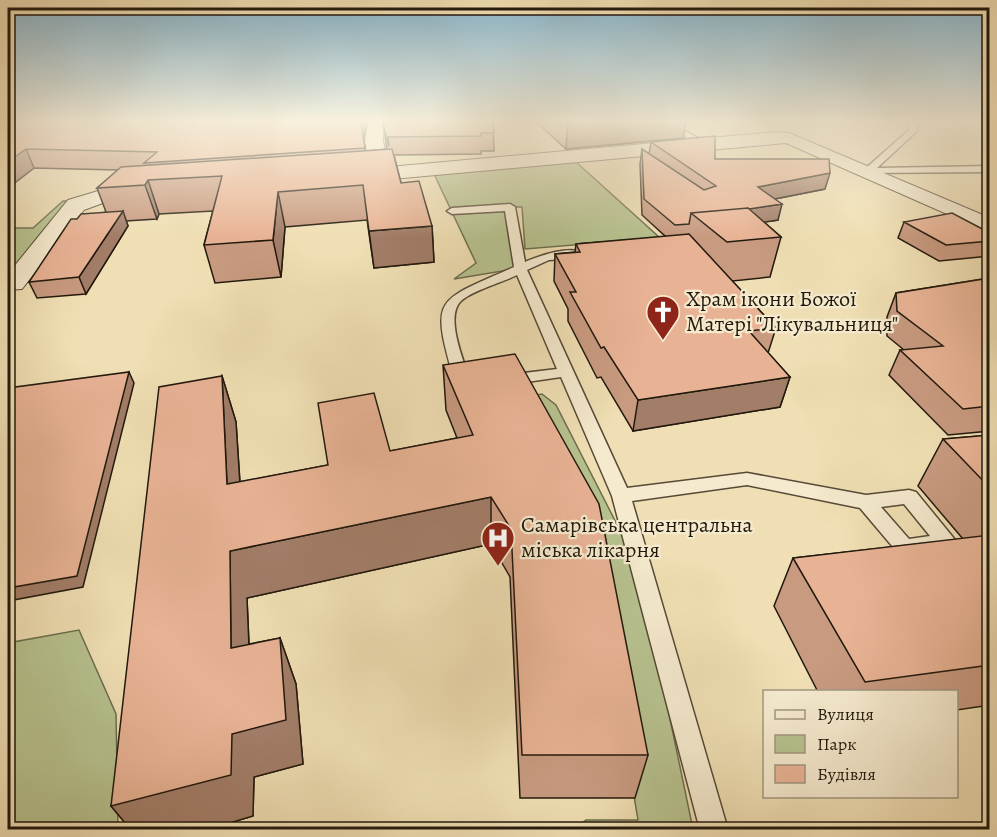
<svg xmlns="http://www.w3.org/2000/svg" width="997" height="837" font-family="Alegreya,serif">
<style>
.green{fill:#b7c28f;stroke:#6c6e4e;stroke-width:1.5}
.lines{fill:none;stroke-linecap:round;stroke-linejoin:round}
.lane-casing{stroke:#564a37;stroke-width:3}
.street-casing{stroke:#564a37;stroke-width:2}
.lane{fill:#f5eace;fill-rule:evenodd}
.street{fill:#f5eace;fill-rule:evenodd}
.wall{fill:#c89a80;stroke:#22190d;stroke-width:1.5}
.shaded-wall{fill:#a27d68;stroke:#22190d;stroke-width:1.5}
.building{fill:#e8b395;stroke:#22190d;stroke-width:1.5}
.labels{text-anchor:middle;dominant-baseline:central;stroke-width:4.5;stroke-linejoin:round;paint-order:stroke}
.poi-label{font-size:22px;fill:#22190d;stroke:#f5eace;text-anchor:start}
</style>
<rect width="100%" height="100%" fill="#f0dfb4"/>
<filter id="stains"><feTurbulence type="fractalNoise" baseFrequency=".00333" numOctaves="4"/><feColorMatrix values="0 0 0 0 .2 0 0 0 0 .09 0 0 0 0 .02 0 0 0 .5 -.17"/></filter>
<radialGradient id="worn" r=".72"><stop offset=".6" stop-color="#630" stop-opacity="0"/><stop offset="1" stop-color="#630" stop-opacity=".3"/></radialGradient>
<path class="green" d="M575 161 660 238 525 249 522 207H511L520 268 454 279 476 263 434 174Z
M63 201H74L8 278V228H33Z
M542 394 556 405 627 544 656 652 693 829H577V827L586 820H638L593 552 515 399Z
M79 630 116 714 118 829 8 830V643Z"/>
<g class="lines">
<g class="lane-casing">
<path id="lane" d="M657 120H667L708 144 701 146Z
M904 120H912L918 126 917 131 877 168 990 166V172L865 173V169L909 130 910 126Z
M510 204 515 207 525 262C539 256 572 244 584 254L578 258 549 260 527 270 627 488 747 473 866 495 909 490 916 492 956 541 953 546C938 551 913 557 898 553L860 508 747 485 632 501 728 830H700L612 496 561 377 507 385 499 380 507 375 557 369 517 275C503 282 471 291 461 301 444 317 465 364 471 383L463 388 455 383C430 295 434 303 514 267L505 211 452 214 447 211 452 208ZM904 504 930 536 909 539 881 507Z"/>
</g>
<g class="street-casing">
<path id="street" d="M368 120H384L383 141 389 167 775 132 789 133 990 218V233L786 143 381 180H348L345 176 348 172 370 169 365 141Z
M145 183 152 185 155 189 152 193 111 200 84 210 22 289 8 290V274L68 200 108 188Z"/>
</g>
<use href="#lane" class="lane"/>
<use href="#street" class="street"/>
</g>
<path class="wall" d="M8 120H368L363 138 365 151 387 149 383 123 493 120 494 151H481V154L394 155 401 183 432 226 434 262 374 268 367 220 285 227 281 277 215 283 204 245 213 211 159 214 157 219 126 221 128 226 86 294 37 298 29 282 77 219 106 212 97 188 118 170 34 168 8 188Z
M534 120H686L683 138 566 149Z
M651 142 825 189 775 199 778 220 764 222 781 237 770 277 732 281 776 328 768 353 790 377 780 407 633 431 601 377 597 378 568 321V309L554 281 555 254 575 252 576 244 666 237 642 215 640 164 642 149 649 154Z
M904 222 990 233V256L939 261 898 238Z
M990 278V431L948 435 889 375 900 350H904L887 336V317L896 293Z
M443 365 648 755 635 798H520L510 577 491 544 247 598 249 644 280 638 296 684 303 764 254 777 253 816 206 830H131L111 806 222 376 236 422 240 482 328 465 390 451 457 438 446 410Z
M990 435V705L957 710V692H818L774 606 793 558 963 539 918 486 943 439Z"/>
<path class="shaded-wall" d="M361 120H368L363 141 361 123Z
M568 120H686L683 138 566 149Z
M26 149 34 168 8 188V162Z
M830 173 825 189 754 203 758 187Z
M148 180 159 214 157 219 145 185Z
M278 192 285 227 281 277 273 240Z
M782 204 778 220 734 227 726 212Z
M123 211 128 226 86 294 79 277Z
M432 226 434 262 374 268 369 231Z
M129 372 134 383 83 587 8 601V588Z
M222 376 236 422 243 532 227 484Z
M790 377 780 407 633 431 638 400Z
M491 497V544L247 598 251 694 231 648 230 551Z
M280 638 296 684 303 764 254 777 253 816 206 830H131L111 806 232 734Z"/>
<path class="building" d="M8 120H361V123L365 148 144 163 157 152 26 149 8 162Z
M384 120H493L494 133H481V136L388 137 389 146 383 123Z
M715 136V159H829L830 173 758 187 782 204 749 209 748 208 691 213 689 224 675 225 644 199 642 149 704 190 716 186 651 142Z
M392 149 401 183 419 181 432 226 369 231 363 185 278 192 273 240 204 245 222 176 148 180 145 185 97 188 121 167Z
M748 208 781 237 727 242 691 213Z
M123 211 79 277 29 282 71 219H77L81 214Z
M952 213 990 233V241L946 245 904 222Z
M689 234 776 328 749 331 790 377 638 400 604 347 601 348 570 292H576L555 254 580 252 576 244Z
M990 278V406L963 409 900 350 943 346 897 311 896 293Z
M515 354 599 504 648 755H522L511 529 491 497 230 551 231 648 280 638 286 720 232 734 231 775 111 806 159 387 222 376 227 484 328 465 318 403 374 393 390 451 473 435 443 365Z
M129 372 77 576 8 588V388Z
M990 435V488L943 439Z
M990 535V665L865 682 793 558Z"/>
<linearGradient id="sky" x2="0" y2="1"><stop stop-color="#89b8d0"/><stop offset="0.51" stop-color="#f8f1dd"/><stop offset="1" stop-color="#f8f1dd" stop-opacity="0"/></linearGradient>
<rect width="997" height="237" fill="url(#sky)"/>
<defs>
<g id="church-pin" transform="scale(1.725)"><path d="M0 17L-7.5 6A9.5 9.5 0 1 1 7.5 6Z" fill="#8f2418" stroke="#f5eace"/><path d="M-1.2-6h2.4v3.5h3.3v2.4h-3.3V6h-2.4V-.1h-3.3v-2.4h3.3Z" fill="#fff"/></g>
<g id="hospital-pin" transform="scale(1.725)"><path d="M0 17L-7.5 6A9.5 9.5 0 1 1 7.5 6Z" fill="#8f2418" stroke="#f5eace"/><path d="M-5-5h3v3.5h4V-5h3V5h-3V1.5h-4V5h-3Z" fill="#fff"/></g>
</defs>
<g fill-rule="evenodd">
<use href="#church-pin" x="663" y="312"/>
<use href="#hospital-pin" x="498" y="538"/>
</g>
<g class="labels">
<g class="poi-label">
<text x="686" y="299">Храм ікони Божої<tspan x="686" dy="25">Матері "Лікувальниця"</tspan></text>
<text x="521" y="525">Самарівська центральна<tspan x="521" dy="25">міська лікарня</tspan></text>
</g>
</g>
<rect width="997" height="837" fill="none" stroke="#f0dfb4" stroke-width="30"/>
<rect x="9" y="9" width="979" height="819" fill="none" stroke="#22190d" stroke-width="3"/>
<rect x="15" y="15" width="967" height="807" fill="none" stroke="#22190d" stroke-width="1.5"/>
<rect x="763" y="690" width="195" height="108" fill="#f5eace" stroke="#a19681" stroke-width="1.5"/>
<rect x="775" y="710" width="30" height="9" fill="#f5eace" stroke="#a19681" stroke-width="1.5"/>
<text x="817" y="720" font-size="18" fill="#22190d">Вулиця</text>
<rect x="775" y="735" width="30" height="18" fill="#b7c28f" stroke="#a19681" stroke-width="1.5"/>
<text x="817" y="750" font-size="18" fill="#22190d">Парк</text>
<rect x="775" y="765" width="30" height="18" fill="#e8b395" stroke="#a19681" stroke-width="1.5"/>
<text x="817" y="780" font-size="18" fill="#22190d">Будівля</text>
<rect width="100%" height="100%" filter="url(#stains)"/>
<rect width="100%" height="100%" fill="url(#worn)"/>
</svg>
